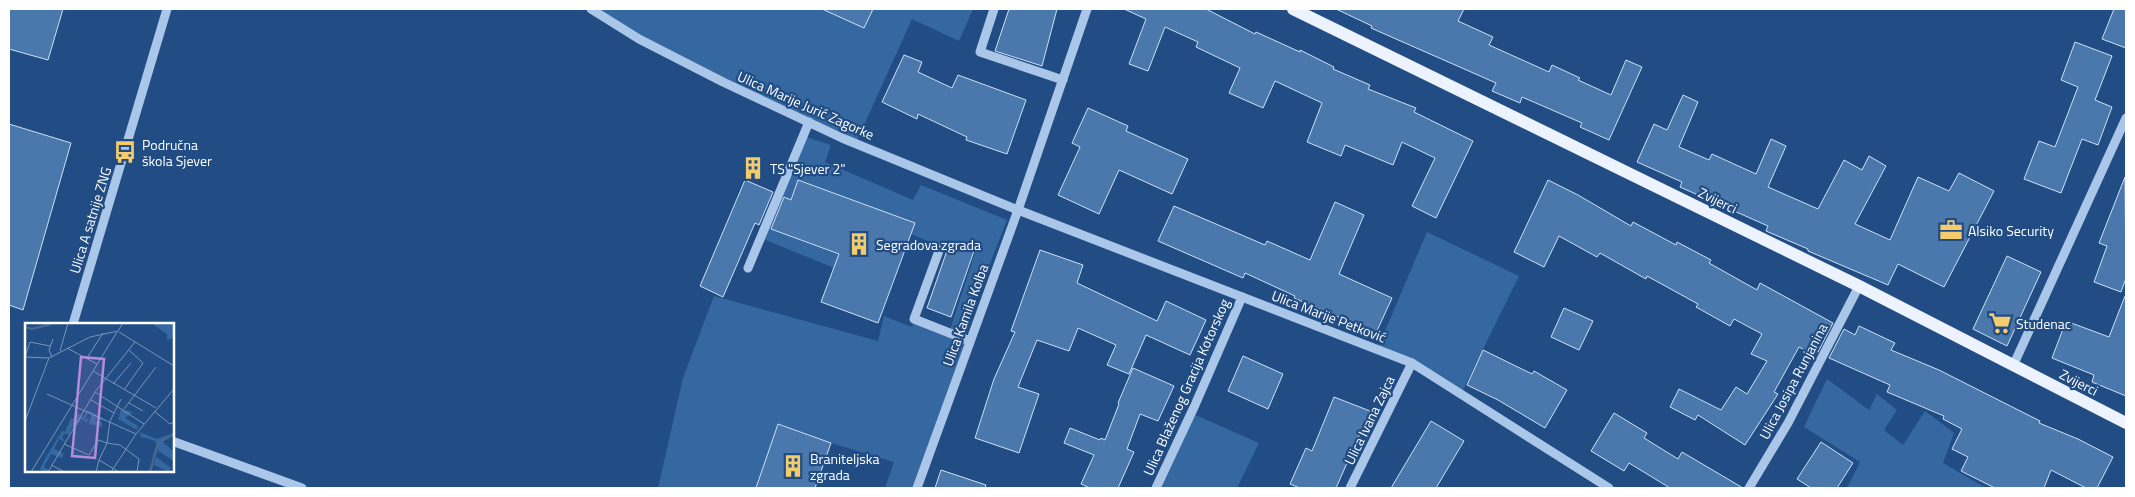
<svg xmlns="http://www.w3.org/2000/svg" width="2135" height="497" font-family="'Titillium Web',sans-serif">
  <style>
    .green { fill: #3567a1 }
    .building { fill: #4a77ac; stroke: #cee1f7 }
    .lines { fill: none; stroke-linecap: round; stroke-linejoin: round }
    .minor { stroke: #aac7e9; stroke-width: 9 }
    .major { stroke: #edf3fe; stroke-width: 12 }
    .labels { text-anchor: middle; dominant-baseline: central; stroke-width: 4.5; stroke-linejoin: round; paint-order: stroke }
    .street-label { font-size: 14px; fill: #fff; stroke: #214d84 }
    .poi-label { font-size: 14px; fill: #fff; stroke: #214d84; text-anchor: start }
    .inset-river { fill: none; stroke: #486890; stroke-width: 2.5 }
    .inset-road { fill: none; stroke: #7a94b5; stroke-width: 1 }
    .view { fill: #b68bdc; fill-opacity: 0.15; stroke: #b68bdc; stroke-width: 2.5 }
    .inset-edge { fill: none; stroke: #fff; stroke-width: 2.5 }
  </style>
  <rect width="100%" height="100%" fill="#214d84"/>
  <!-- green -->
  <g class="green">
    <polygon points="597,9 973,9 959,41 912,19 856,143 639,39"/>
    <polygon points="803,136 831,145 825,162 913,200 921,185 1007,220 961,338 970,341 917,488 885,488 894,462 831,443 779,424 756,488 658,488 683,378 714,296 878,341 884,316 912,327 914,319 949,333 976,250 948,240 944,248 911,234 915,223 799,180 779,232 839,255 834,268 761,238"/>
    <polygon points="1427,232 1519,276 1461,394 1377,350"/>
    <polygon points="1827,379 1869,410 1877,394 1897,410 1884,430 1903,445 1925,411 1954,433 1943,463 1986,488 1847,488 1860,462 1804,427"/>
    <polygon points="1191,413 1259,443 1237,488 1156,488"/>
  </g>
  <!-- building -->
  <g class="building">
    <polygon points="9,9 63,9 48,60 9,49"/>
    <polygon points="822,9 873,9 864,28"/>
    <polygon points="1009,9 1057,9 1042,66 995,51"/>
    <polygon points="1124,9 1206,9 1255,34 1256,32 1300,52 1300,50 1334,67 1333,69 1370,85 1368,89 1416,108 1414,112 1473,141 1436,218 1412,206 1435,158 1402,142 1393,165 1345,145 1341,156 1307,142 1322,103 1275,81 1263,108 1229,93 1240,68 1196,47 1198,42 1165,27 1148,71 1129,64 1146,19"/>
    <polygon points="1336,9 1464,9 1458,21 1493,37 1489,45 1549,72 1552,65 1580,78 1578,80 1611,95 1626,60 1642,67 1609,140 1580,127 1582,123 1522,97 1520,103 1492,91 1496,83 1371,28 1372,26"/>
    <polygon points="2114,9 2126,9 2126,48 2102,39"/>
    <polygon points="2075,42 2112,56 2095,100 2112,107 2098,145 2082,139 2061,193 2024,179 2039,141 2055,147 2078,87 2061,80"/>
    <polygon points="904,55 922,62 918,72 952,88 958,75 1026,100 1007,154 966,140 967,137 918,114 917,119 882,102"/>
    <polygon points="1683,95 1698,102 1679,147 1709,160 1712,154 1756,174 1771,139 1786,146 1768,187 1818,209 1844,160 1862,170 1869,156 1886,166 1855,224 1890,240 1918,177 1949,191 1959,173 1994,191 1944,287 1898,264 1888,285 1808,251 1808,249 1766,231 1768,226 1680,187 1682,182 1637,162 1654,124 1667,130"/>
    <polygon points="1088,108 1128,126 1126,131 1188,159 1172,194 1119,170 1099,214 1058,195 1080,147 1072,143"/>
    <polygon points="9,124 71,143 23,310 9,305"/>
    <polygon points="2125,177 2126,278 2121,292 2094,282 2107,246 2099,243"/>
    <polygon points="745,180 773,192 759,225 755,223 723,297 700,286"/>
    <polygon points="798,180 915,223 878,323 821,302 839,254 771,229 784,197 791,200"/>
    <polygon points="1548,180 1578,195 1631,226 1633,222 1676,245 1677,242 1711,260 1709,263 1757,290 1760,283 1833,323 1818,352 1815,351 1813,355 1799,347 1774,392 1778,394 1745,445 1698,415 1695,420 1670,407 1679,389 1721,410 1736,387 1747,394 1767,361 1751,354 1762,334 1734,319 1730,326 1696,307 1698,304 1647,276 1646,279 1600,253 1597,257 1559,236 1544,267 1514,252"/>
    <polygon points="1335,202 1364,215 1339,274 1392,298 1376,333 1294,298 1295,296 1245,273 1243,278 1158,241 1174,206 1265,245 1267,241 1310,260"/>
    <polygon points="950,242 974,251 951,317 927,308"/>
    <polygon points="1040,250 1083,265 1077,283 1157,321 1166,301 1206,320 1190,355 1146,335 1129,374 1107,365 1116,345 1078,328 1069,351 1037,340 1018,387 1039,394 1019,453 975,438 994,379 1015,332 1011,331"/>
    <polygon points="2007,256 2041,272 2007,346 1973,329"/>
    <polygon points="2125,296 2126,296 2126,396 2092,382 2094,375 2052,358 2066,321 2109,337"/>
    <polygon points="1564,308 1593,321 1579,350 1551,337"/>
    <polygon points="1859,326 1895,343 1891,350 1939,370 2040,421 2039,423 2078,439 2113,457 2097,488 2086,488 2051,470 2044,488 1995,488 1961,471 1968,457 1952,449 1962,429 1943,419 1944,416 1887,392 1890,385 1829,358 1844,329 1855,335"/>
    <polygon points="1483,350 1532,374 1534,371 1567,390 1545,428 1498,400 1467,385"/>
    <polygon points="1243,356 1283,374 1268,409 1228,391"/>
    <polygon points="1133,368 1174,386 1158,421 1140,414 1127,449 1134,452 1118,488 1090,488 1081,484 1094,455 1064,443 1070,428 1100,440 1101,438 1105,440 1119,404 1118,403"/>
    <polygon points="1334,397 1370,411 1336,488 1300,488 1290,484 1306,448 1312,451"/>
    <polygon points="1614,413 1647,433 1644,438 1678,459 1682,452 1743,488 1670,488 1629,463 1624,471 1591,451"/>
    <polygon points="1431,421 1464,441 1436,488 1391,488"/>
    <polygon points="778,424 831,443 815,488 756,488"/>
    <polygon points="1821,442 1853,463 1837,488 1811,488 1797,479"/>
    <polygon points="941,470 986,485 985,488 935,488"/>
  </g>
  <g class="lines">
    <!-- minor -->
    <g class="minor">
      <polyline points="591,9 639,39 723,82 842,138 1018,210 1412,363 1609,488"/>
      <polyline points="994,9 980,52 1063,80"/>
      <polyline points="940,248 914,319 970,341"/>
      <polyline points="748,268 809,122"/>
      <polyline points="73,324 167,9"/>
      <polyline points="2013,366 2126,118"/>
      <polyline points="172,441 302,488"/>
      <polyline points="917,488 1018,210 1087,9"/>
      <polyline points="1156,488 1195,405 1242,297"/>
      <polyline points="1350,488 1412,363"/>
      <polyline points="1749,488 1788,423 1859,286"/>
    </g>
    <!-- major -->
    <polyline class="major" points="1293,9 1859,286 2126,423"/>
  </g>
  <!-- icons -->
  <defs>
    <symbol id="bus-bare" viewBox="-9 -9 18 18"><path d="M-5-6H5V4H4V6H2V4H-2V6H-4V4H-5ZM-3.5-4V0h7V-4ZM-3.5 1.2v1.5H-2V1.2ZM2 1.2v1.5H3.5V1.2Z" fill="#f5cc6b" stroke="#214d84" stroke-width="2.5" paint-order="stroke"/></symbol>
    <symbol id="building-bare" viewBox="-9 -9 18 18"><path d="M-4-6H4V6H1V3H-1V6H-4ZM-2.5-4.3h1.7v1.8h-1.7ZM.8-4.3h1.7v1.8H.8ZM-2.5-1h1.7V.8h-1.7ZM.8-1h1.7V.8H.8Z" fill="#f5cc6b" stroke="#214d84" stroke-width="2.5" paint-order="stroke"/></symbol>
    <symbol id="office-bare" viewBox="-9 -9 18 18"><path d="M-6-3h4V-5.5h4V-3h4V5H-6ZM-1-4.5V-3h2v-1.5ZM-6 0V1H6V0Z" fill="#f5cc6b" stroke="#214d84" stroke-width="2.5" paint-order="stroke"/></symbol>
    <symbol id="supermarket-bare" viewBox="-9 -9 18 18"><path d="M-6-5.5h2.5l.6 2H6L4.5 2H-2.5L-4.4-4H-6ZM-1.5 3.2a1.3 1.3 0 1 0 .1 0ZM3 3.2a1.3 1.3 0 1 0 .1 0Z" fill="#f5cc6b" stroke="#214d84" stroke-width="2.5" paint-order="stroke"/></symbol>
  </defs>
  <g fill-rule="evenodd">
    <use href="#bus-bare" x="109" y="136" width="32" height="32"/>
    <use href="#building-bare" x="737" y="152" width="32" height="32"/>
    <use href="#office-bare" x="1935" y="214" width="32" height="32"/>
    <use href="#building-bare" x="843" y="228" width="32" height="32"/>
    <use href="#supermarket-bare" x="1984" y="307" width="32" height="32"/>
    <use href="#building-bare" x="777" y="450" width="32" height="32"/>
  </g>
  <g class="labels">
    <!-- street labels -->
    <g class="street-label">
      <text transform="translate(806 105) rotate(24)">Ulica Marije Jurić Zagorke</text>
      <text transform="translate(1718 200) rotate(26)">Zvijerci</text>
      <text transform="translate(90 220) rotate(-73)">Ulica A satnije ZNG</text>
      <text transform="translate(965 315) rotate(-70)">Ulica Kamila Kolba</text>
      <text transform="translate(1329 316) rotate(21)">Ulica Marije Petković</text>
      <text transform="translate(1793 381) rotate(-62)">Ulica Josipa Runjanina</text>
      <text transform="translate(2079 382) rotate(27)">Zvijerci</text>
      <text transform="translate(1186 387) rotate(-66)">Ulica Blaženog Gracija Kotorskog</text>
      <text transform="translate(1369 420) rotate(-64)">Ulica Ivana Zajca</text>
    </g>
    <!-- poi labels -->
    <g class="poi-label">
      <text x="142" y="144">Područna<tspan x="142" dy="16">škola Sjever</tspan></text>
      <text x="770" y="168">TS "Sjever 2"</text>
      <text x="1968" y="230">Alsiko Security</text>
      <text x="876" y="244">Segradova zgrada</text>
      <text x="2016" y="323">Studenac</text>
      <text x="810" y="458">Braniteljska<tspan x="810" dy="16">zgrada</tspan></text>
    </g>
  </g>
  <!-- overview -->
  <g transform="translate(25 323)">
    <rect width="149" height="149" fill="#214d84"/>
    <path d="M126 0H149V15L142 17V11ZM96 86 108 89 100 95 113 103 112 107 93 96 95 92 89 90 95 91ZM50 87 58 95 62 87 78 95 77 98 73 94 70 98 77 99V104L64 101 67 91 63 90 59 97 63 96 62 99 56 96 50 106 47 104 44 112 40 110 37 114 41 119 34 116 29 126 39 130 37 135 26 131 19 144 27 149H17L15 146 21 134 37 108 40 109 46 95H49ZM114 109 132 116 145 111 137 118 149 129V138L133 128V121L128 117 116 114ZM131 134 146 145 144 149 129 142Z" fill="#3567a1"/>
    <path class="inset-river" d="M0 4 7 6 26 1M125 149 133 120 149 111"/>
    <path class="inset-road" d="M94 9 149 43M42 25 72 41M35 28 43 0M0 34 24 35 65 14 93 8 98 0M0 34 5 19 25 23M27 34 24 27 28 16M62 35 78 10M68 48 131 85M88 61 106 40M99 67 118 40 104 27M70 69 119 101M22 71 111 111M66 77 89 90M104 80 118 88M99 86 131 44M129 88 145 101 149 99M0 98 24 35M39 121 64 132 73 117 82 120 85 98 96 76M74 137 82 120 95 122 114 136 112 149M26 142 40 149M6 149 92 9M23 149 70 69 110 19M71 149 74 137 94 149M86 149 111 111 149 66"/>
    <path class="view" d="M56 34 79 36 70 135 47 133Z"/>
    <rect width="149" height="149" class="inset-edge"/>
  </g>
  <!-- border -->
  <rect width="2135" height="497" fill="none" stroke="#ffffff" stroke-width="20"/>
</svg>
